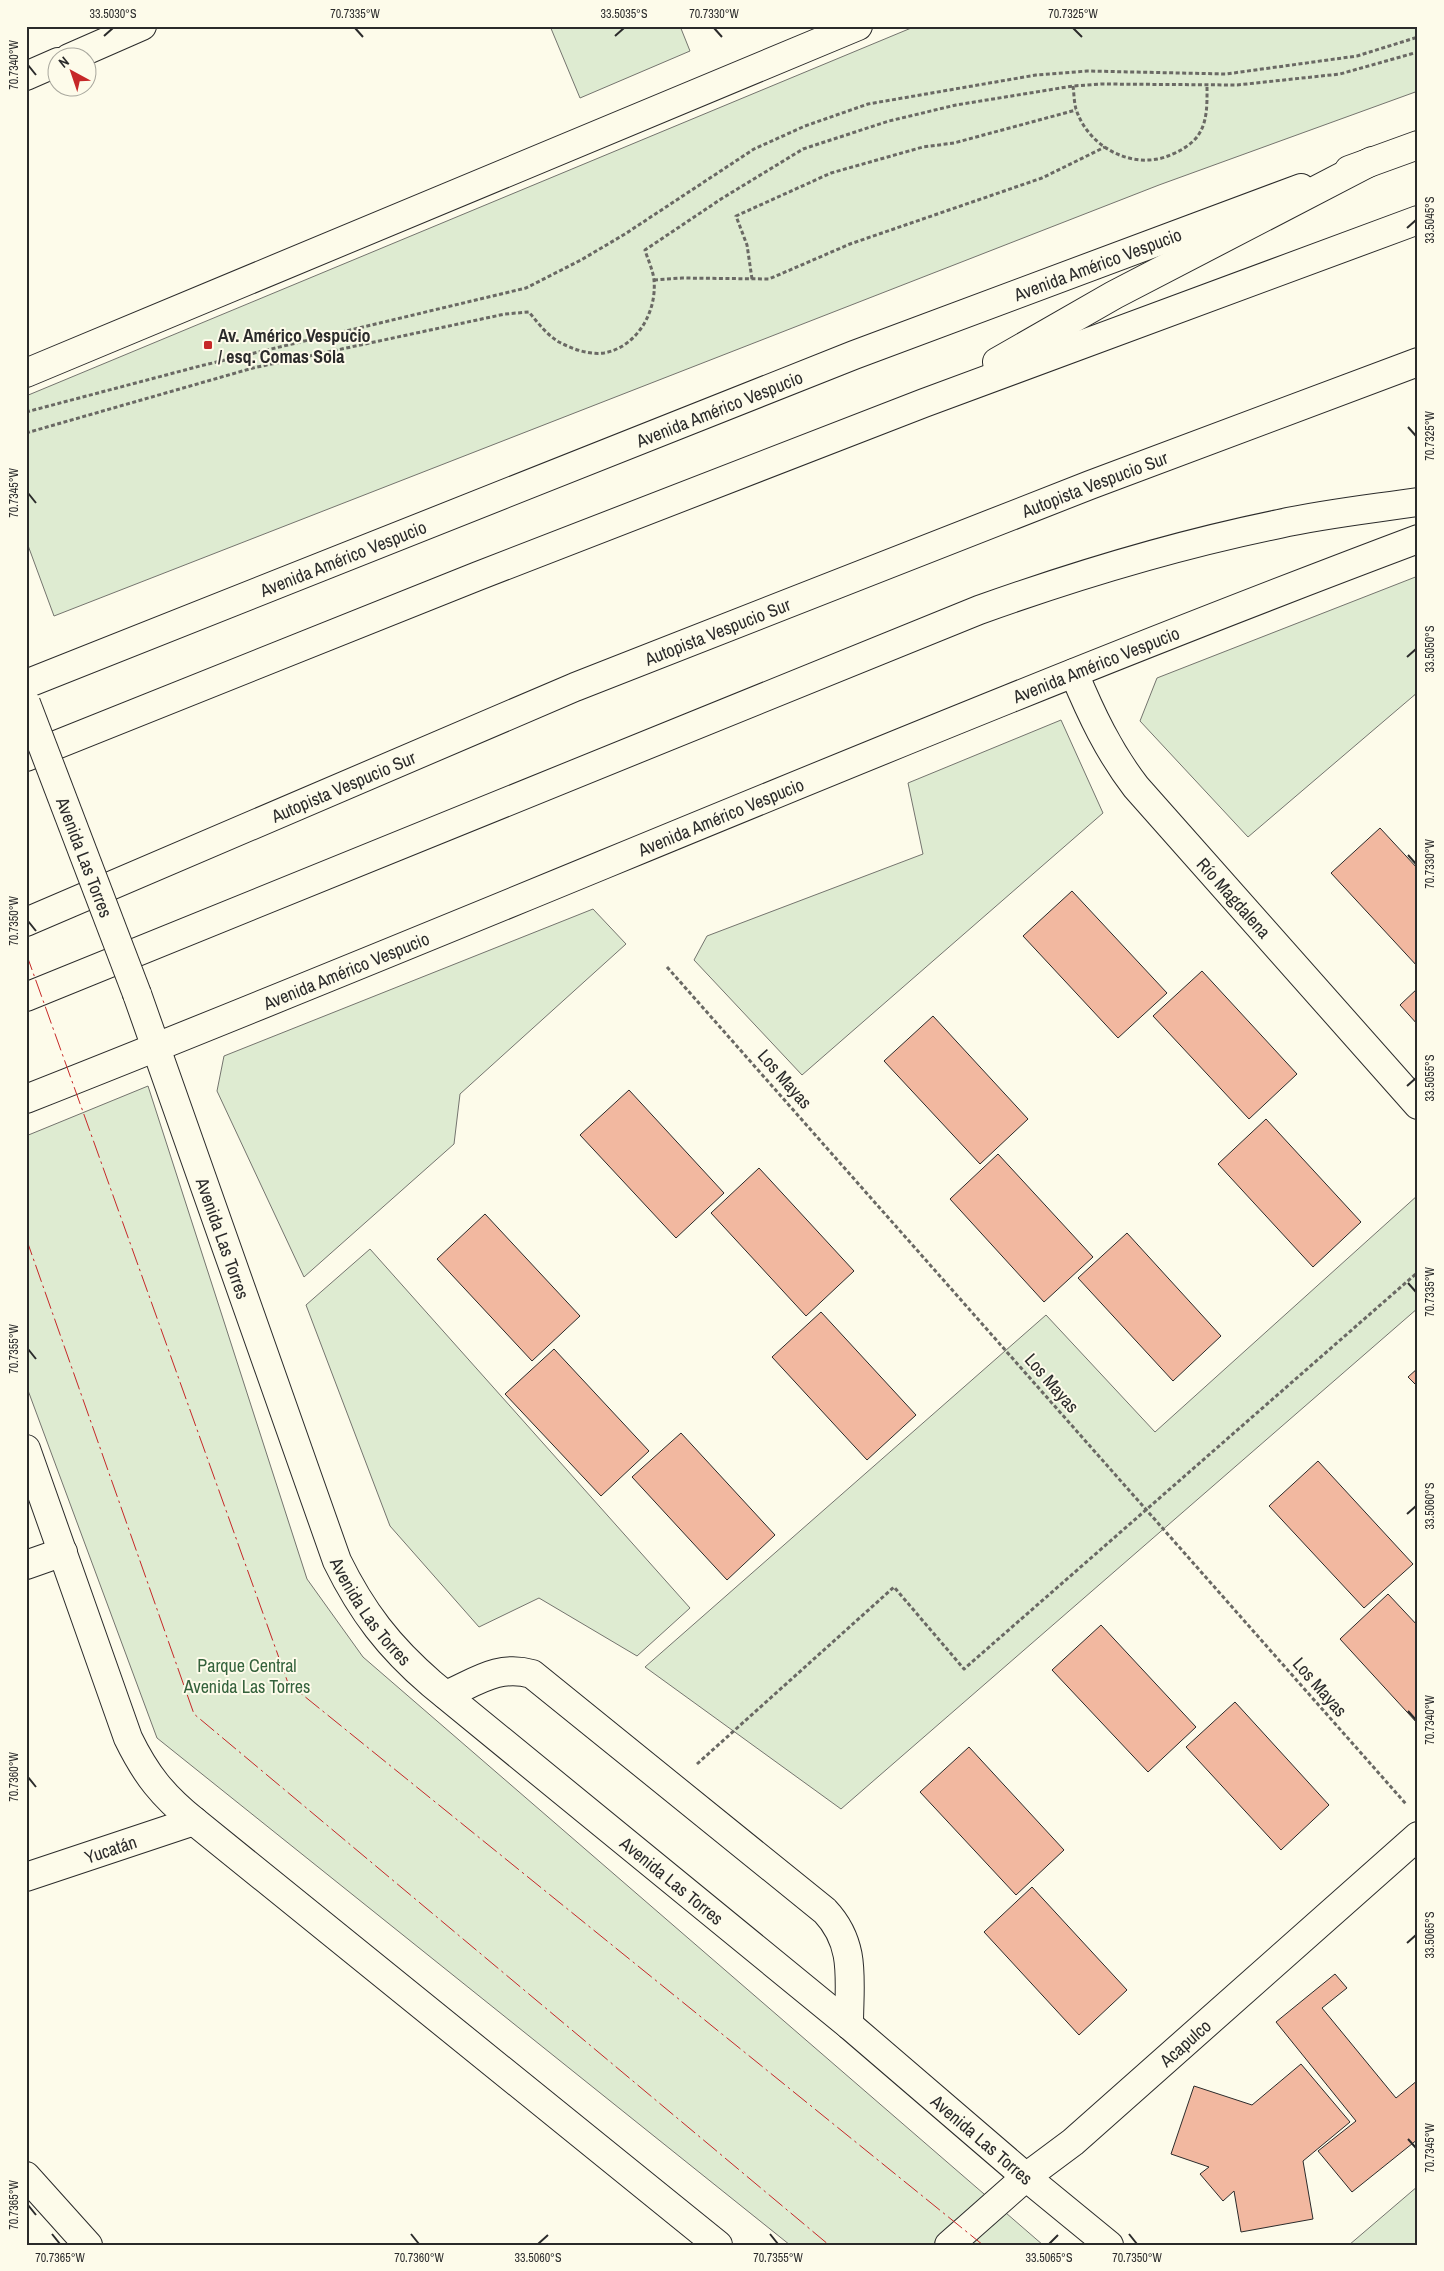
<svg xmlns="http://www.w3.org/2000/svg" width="1444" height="2271" font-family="'Archivo Narrow',sans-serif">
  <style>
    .green { fill: #deebd1; stroke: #74746e }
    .building { fill: #f2b8a0; stroke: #2b2b2b }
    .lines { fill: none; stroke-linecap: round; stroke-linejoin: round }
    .minor-casing { stroke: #2b2b2b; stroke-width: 30 }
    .major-casing { stroke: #2b2b2b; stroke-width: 30 }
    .highway-casing { stroke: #2b2b2b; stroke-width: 30 }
    .path { stroke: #6a6964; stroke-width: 3; stroke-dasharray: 4 2.5; stroke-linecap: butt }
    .minor { stroke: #fdfbea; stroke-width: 28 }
    .major { stroke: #fdfbea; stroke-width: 28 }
    .highway { stroke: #fdfbea; stroke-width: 28 }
    .minor-bridge-casing { stroke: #2b2b2b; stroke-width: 30; stroke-linecap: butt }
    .minor-bridge { stroke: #fdfbea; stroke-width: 28 }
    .power { stroke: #c62828; stroke-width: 1; stroke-dasharray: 18 4 2.5 4; stroke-linecap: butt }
    .ticks { fill: none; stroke: #2b2b2b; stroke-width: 2 }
    .poi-dot { fill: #c62828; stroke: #fdfbea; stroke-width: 2 }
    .labels { text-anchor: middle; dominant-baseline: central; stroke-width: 4; stroke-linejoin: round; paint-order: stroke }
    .street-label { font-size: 18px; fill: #2b2b2b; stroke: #fdfbea }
    .poi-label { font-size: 18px; font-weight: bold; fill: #2b2b2b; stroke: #fdfbea; text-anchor: start }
    .park-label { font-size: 18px; fill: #34623c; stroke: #fdfbea }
    .neatline { fill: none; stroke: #2b2b2b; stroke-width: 2 }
    .ticks-label { font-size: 12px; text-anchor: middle; fill: #2b2b2b }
  </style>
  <rect width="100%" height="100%" fill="#fdfbea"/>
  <!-- green -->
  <g class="green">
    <polygon points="550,26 680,26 690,51 580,98"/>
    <polygon points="916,26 1418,26 1418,91 1159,185 54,616 26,540 26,396"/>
    <polygon points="1418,576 1418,692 1248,837 1140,721 1157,678"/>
    <polygon points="1061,720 1103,813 802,1075 694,960 707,936 923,854 908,783"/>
    <polygon points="593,909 626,944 460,1094 454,1144 304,1277 217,1091 224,1056"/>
    <polygon points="148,1086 307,1579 363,1657 1043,2245 790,2245 157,1738 26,1385 26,1136"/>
    <polygon points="1418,1195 1418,1308 841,1809 645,1667 1046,1315 1155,1432"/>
    <polygon points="370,1249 690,1608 637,1656 539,1598 479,1627 390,1526 306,1305"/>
    <polygon points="1418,2186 1418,2245 1349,2245"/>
  </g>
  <!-- building -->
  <g class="building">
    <polygon points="1380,828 1418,869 1418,967 1331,873"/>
    <polygon points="1072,891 1167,993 1118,1038 1023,936"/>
    <polygon points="1202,971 1297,1074 1249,1119 1153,1016"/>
    <polygon points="1418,988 1418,1025 1400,1005"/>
    <polygon points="933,1016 1028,1119 980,1164 884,1061"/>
    <polygon points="629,1090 724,1193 676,1238 580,1135"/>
    <polygon points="1266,1119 1361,1222 1313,1267 1218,1164"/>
    <polygon points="998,1154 1093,1257 1044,1302 950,1199"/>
    <polygon points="759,1168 854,1271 806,1316 711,1213"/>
    <polygon points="485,1214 580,1316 532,1361 437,1259"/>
    <polygon points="1127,1233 1221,1336 1173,1381 1078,1278"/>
    <polygon points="821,1312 916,1415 867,1460 772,1357"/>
    <polygon points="554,1349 649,1451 601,1496 505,1394"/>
    <polygon points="1418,1368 1418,1387 1408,1377"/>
    <polygon points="681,1433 775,1535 727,1580 632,1477"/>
    <polygon points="1318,1461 1413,1564 1364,1608 1269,1506"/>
    <polygon points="1388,1594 1418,1626 1418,1724 1340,1639"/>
    <polygon points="1101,1625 1196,1727 1148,1772 1052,1670"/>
    <polygon points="1235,1702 1329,1805 1281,1850 1186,1747"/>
    <polygon points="969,1747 1064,1850 1016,1895 920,1792"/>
    <polygon points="1032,1887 1127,1990 1079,2035 984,1932"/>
    <polygon points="1335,1974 1347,1988 1322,2008 1396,2098 1418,2080 1418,2139 1352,2192 1318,2151 1356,2121 1276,2022"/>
    <polygon points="1301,2064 1350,2122 1303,2161 1313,2219 1241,2232 1234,2191 1223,2201 1200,2174 1209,2167 1171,2154 1194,2086 1252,2105"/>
  </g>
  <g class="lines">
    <defs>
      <g id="minor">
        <polyline points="69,58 142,26"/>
        <polyline points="26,76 58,62"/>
        <polyline points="26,373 858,26"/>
        <path id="s1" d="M1074 673C1091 714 1109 752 1136 787L1418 1105"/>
        <path id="s2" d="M137 994 337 1561C362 1612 389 1647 432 1684L849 2025 1026 2177 1109 2245"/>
        <path id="s3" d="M26 1099C491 916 950 715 1418 539"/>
        <path d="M26 1449 128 1738C146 1775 163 1796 194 1821L718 2245"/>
        <polyline points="26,1565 63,1552"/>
        <path d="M446 1695C476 1682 499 1664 532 1674L825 1911C857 1945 849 1981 849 2025"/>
        <path id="s4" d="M26 1877 194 1821"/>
        <polyline points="26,2176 88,2245"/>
        <path id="s5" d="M949 2245 1026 2177 1073 2142 1418 1836"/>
      </g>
      <g id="major">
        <polyline points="1349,170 1418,145"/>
        <path id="s6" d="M26 684 854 355 1301 188"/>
        <path d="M26 997 979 610C1077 575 1176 545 1279 524 1324 514 1371 509 1418 502"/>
      </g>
      <g id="highway">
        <polyline points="997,362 1114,295 1372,161"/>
        <polyline points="26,757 478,576 924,403 1418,220"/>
        <path id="s7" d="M26 922 575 687 1090 485 1418 362"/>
      </g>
    </defs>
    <!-- minor casing -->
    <use href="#minor" class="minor-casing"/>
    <!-- major casing -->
    <use href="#major" class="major-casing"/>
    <!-- highway casing -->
    <use href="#highway" class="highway-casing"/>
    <!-- path -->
    <g class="path">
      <path d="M1073 86C1074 93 1074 102 1076 109 1088 147 1132 170 1168 156 1179 152 1193 144 1199 134 1208 120 1207 101 1207 85"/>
      <polyline points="752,279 747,245 736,216 831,173 923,147 954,143 1076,110"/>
      <polyline points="654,280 682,278 769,279 850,244 1042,178 1105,147"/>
      <polyline points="26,412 200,366 526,288 581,260 625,234 754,149 805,126 868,104 1036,75 1087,71 1226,74 1357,56 1418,37"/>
      <path d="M26 433 253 368 505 314 529 312C538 323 547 335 559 342 572 349 589 355 604 353 637 347 657 312 654 280 653 270 648 260 645 250L721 199 803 149 889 121 956 105 1073 86 1101 84 1237 85 1340 74 1418 52"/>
      <polyline points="667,967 1406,1804"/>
      <polyline points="697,1764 894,1587 964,1669 1418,1272"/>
    </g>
    <!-- minor -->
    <use href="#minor" class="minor"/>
    <!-- major -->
    <use href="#major" class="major"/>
    <!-- highway -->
    <use href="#highway" class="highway"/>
    <defs>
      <g id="minor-bridge">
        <path id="s8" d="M26 703 137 994"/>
      </g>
    </defs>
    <!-- minor-bridge casing -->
    <use href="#minor-bridge" class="minor-bridge-casing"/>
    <!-- minor-bridge -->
    <use href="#minor-bridge" class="minor-bridge"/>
    <!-- power -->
    <g class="power">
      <polyline points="26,953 288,1683 983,2245"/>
      <polyline points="26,1238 194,1714 829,2245"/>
    </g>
  </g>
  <!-- ticks -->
  <path class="ticks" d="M355 28 363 37M714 28 722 37M1073 28 1082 37M104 36 113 28M615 36 624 28M28 65 36 75M1407 228 1416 220M1408 427 1416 436M28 493 36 503M1407 657 1416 649M1408 855 1416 864M28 921 36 931M1407 1086 1416 1078M1408 1283 1416 1292M28 1349 36 1359M1407 1514 1416 1506M1408 1711 1416 1720M28 1777 36 1787M1407 1943 1416 1935M1408 2139 1416 2148M28 2205 36 2215M52 2234 60 2244M411 2234 419 2244M770 2234 778 2244M1129 2234 1137 2244M538 2244 548 2235M1049 2244 1058 2235"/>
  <!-- markers -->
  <rect class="poi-dot" x="203" y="340" width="10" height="10" rx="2.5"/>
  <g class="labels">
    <!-- street labels -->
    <g class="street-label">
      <text stroke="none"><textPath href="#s6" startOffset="1151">Avenida Américo Vespucio</textPath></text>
      <text stroke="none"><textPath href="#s6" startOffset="746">Avenida Américo Vespucio</textPath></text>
      <text stroke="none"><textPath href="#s7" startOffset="1155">Autopista Vespucio Sur</textPath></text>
      <text stroke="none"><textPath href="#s6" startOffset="341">Avenida Américo Vespucio</textPath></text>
      <text stroke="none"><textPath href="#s7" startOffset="750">Autopista Vespucio Sur</textPath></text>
      <text stroke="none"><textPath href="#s3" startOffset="1155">Avenida Américo Vespucio</textPath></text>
      <text stroke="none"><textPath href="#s7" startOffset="345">Autopista Vespucio Sur</textPath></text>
      <text stroke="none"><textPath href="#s3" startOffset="750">Avenida Américo Vespucio</textPath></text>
      <text stroke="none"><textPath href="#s8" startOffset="165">Avenida Las Torres</textPath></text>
      <text stroke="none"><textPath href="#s1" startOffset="278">Río Magdalena</textPath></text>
      <text stroke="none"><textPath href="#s3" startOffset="345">Avenida Américo Vespucio</textPath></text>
      <text transform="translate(785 1079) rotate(49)">Los Mayas</text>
      <text stroke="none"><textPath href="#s2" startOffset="259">Avenida Las Torres</textPath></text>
      <text transform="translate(1052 1383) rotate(49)">Los Mayas</text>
      <text stroke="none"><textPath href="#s2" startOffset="662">Avenida Las Torres</textPath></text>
      <text transform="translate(1320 1687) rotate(49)">Los Mayas</text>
      <text stroke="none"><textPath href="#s4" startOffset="89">Yucatán</textPath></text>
      <text stroke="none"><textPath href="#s2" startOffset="1068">Avenida Las Torres</textPath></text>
      <text stroke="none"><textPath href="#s5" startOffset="311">Acapulco</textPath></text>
      <text stroke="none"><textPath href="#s2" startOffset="1472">Avenida Las Torres</textPath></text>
    </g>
    <!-- poi labels -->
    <g class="poi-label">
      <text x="218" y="335">Av. Américo Vespucio<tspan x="218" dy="21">/ esq. Comas Sola</tspan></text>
    </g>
    <!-- park labels -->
    <g class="park-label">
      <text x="247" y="1665">Parque Central<tspan x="247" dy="21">Avenida Las Torres</tspan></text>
    </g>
  </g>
  <!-- border -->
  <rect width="1444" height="2271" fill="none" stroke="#fdfbea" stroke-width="55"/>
  <!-- north arrow -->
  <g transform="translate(72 72) rotate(320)"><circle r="24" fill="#fdfbea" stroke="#a9a89e"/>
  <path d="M0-4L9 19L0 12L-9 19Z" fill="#c62828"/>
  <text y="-8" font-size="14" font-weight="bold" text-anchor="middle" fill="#2b2b2b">N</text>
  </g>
  <rect x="28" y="28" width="1388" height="2216" class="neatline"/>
  <g class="ticks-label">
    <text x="113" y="18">33.5030°S</text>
    <text x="355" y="18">70.7335°W</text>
    <text x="624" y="18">33.5035°S</text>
    <text x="714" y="18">70.7330°W</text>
    <text x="1073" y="18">70.7325°W</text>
    <text transform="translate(14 65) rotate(-90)" y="4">70.7340°W</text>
    <text transform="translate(1430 220) rotate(-90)" y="4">33.5045°S</text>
    <text transform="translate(1430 436) rotate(-90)" y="4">70.7325°W</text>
    <text transform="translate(14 493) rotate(-90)" y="4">70.7345°W</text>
    <text transform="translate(1430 649) rotate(-90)" y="4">33.5050°S</text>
    <text transform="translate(1430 864) rotate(-90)" y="4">70.7330°W</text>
    <text transform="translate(14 921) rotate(-90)" y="4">70.7350°W</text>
    <text transform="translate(1430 1078) rotate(-90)" y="4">33.5055°S</text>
    <text transform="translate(1430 1292) rotate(-90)" y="4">70.7335°W</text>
    <text transform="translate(14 1349) rotate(-90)" y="4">70.7355°W</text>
    <text transform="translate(1430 1506) rotate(-90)" y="4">33.5060°S</text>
    <text transform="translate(1430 1720) rotate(-90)" y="4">70.7340°W</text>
    <text transform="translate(14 1777) rotate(-90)" y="4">70.7360°W</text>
    <text transform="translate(1430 1935) rotate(-90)" y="4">33.5065°S</text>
    <text transform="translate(1430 2148) rotate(-90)" y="4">70.7345°W</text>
    <text transform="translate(14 2205) rotate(-90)" y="4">70.7365°W</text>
    <text x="60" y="2262">70.7365°W</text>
    <text x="419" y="2262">70.7360°W</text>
    <text x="538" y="2262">33.5060°S</text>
    <text x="778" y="2262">70.7355°W</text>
    <text x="1049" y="2262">33.5065°S</text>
    <text x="1137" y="2262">70.7350°W</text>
  </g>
</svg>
